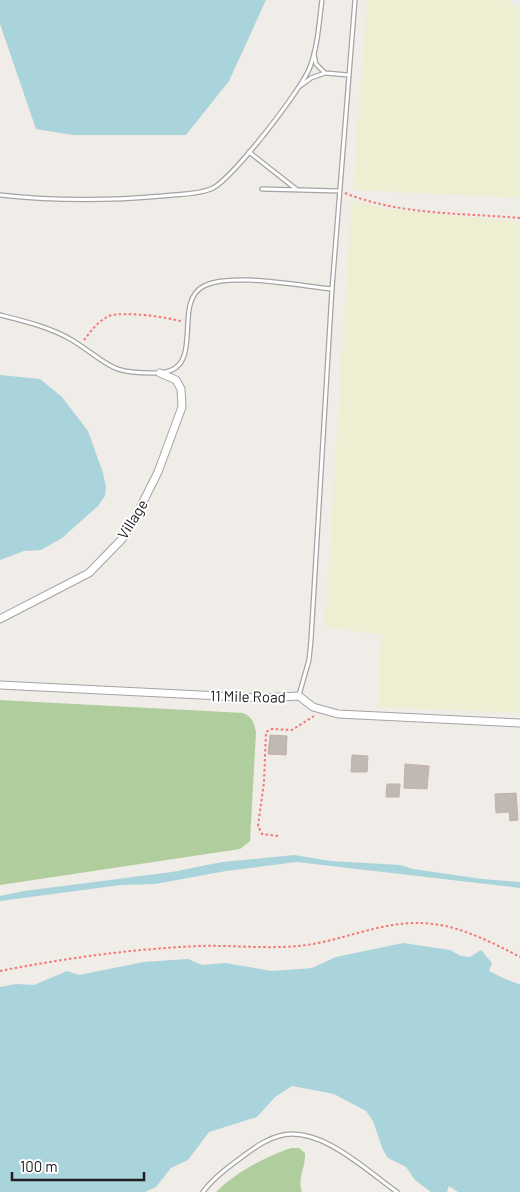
<svg xmlns="http://www.w3.org/2000/svg" width="520" height="1192" font-family="Barlow,sans-serif">
  <style>
    .farmland { fill: #eeeed3 }
    .forest { fill: #afcd9d }
    .water { fill: #a9d4db }
    .building { fill: #c0b8b3; stroke: #c1b2a9 }
    .lines { fill: none; stroke-linecap: round; stroke-linejoin: round }
    .lane-casing { stroke: #a4a4a4; stroke-width: 5.5 }
    .street-casing { stroke: #a4a4a4; stroke-width: 9 }
    .path { stroke: #f47773; stroke-width: 2; stroke-dasharray: 2.5 2.5; stroke-linecap: butt }
    .lane { stroke: #fff; stroke-width: 3 }
    .street { stroke: #fff; stroke-width: 7 }
    .labels { text-anchor: middle; dominant-baseline: central; stroke-width: 4; stroke-linejoin: round; paint-order: stroke }
    .street-label { font-size: 15px; fill: #202020; stroke: #fff }
  </style>
  <rect width="100%" height="100%" fill="#f0ece7"/>
  <!-- farmland -->
  <g class="farmland">
    <polygon points="367,0 509,0 520,10 520,198 353,190"/>
    <polygon points="355,201 386,209 520,222 520,713 378,707 381,635 325,626 351,208 352,202"/>
  </g>
  <!-- forest -->
  <g class="forest">
    <path d="M0 700 243 713C252 717 254 722 256 732L250 841 240 849 0 885Z"/>
    <path d="M291 1148H299L305 1153C306 1167 297 1178 302 1192H216C238 1171 263 1158 291 1148Z"/>
  </g>
  <!-- water -->
  <g class="water">
    <polygon points="0,0 266,0 229,81 186,135 73,135 36,129 0,24"/>
    <polygon points="0,375 40,379 62,397 88,431 103,473 106,487 105,496 98,506 62,538 41,550 24,551 0,560"/>
    <polygon points="294,855 331,861 400,865 413,869 482,879 520,882 520,888 297,862 226,871 155,884 121,885 0,901 0,896 24,891 172,872 222,862"/>
    <path d="M403 943 450 950 461 956 470 957 481 950 492 963 489 971C492 973 516 984 520 984V1192H458L449 1186 447 1192H431L415 1180 406 1167 388 1158 383 1150 373 1121 366 1111 334 1094 292 1086 275 1097 257 1117 209 1132 188 1160 171 1168 156 1187 145 1192H0V987L16 984 34 985 67 971 79 975 144 962 188 959 202 965 225 963 272 971 301 969 312 968 336 957Z"/>
  </g>
  <!-- building -->
  <g class="building">
    <polygon points="270,735 287,736 286,755 268,754"/>
    <polygon points="352,755 368,756 367,772 351,772"/>
    <polygon points="405,764 429,766 427,789 404,788"/>
    <polygon points="387,784 400,784 399,797 386,797"/>
    <polygon points="516,793 518,820 510,821 509,812 496,813 495,794"/>
  </g>
  <g class="lines">
    <defs>
      <g id="lane">
        <polyline points="314,54 316,64 325,73 349,75"/>
        <polyline points="300,86 311,78 325,73"/>
        <polyline points="249,152 296,189"/>
        <polyline points="262,189 339,191"/>
        <path d="M0 195C55 201 107 201 162 196 178 194 196 195 211 189 231 181 302 89 310 67 318 46 319 22 322 0"/>
        <path d="M0 315C24 321 50 327 72 340 110 364 108 374 157 373 209 372 170 303 204 286 230 272 300 286 332 289"/>
        <polyline points="299,695 309,660 311,640 332,289 355,0"/>
        <path d="M203 1192C214 1177 231 1165 246 1154 257 1146 267 1139 279 1136 319 1124 367 1171 397 1192"/>
      </g>
      <g id="street">
        <polyline points="0,619 89,573 122,539 132,524 158,472 182,407 181,389 176,380 160,373"/>
        <polyline points="0,685 262,698 299,696 313,707 338,714 520,723"/>
      </g>
    </defs>
    <!-- lane casing -->
    <use href="#lane" class="lane-casing"/>
    <!-- street casing -->
    <use href="#street" class="street-casing"/>
    <!-- path -->
    <g class="path">
      <path d="M345 193C399 215 462 213 520 218"/>
      <path d="M84 340C91 331 98 321 109 316 122 311 170 317 183 322"/>
      <polyline points="278,836 262,834 258,826 264,782 266,732 272,729 292,730 314,716"/>
      <path d="M0 971C66 958 132 949 199 946 232 945 265 949 298 946 343 942 385 918 432 924 459 926 496 944 520 957"/>
    </g>
    <!-- lane -->
    <use href="#lane" class="lane"/>
    <!-- street -->
    <use href="#street" class="street"/>
  </g>
  <g class="labels">
    <!-- street labels -->
    <g class="street-label">
      <text transform="translate(132 519) rotate(-58)">Village</text>
      <text transform="translate(248 696) rotate(1)">11 Mile Road</text>
    </g>
  </g>
  <!-- scale -->
  <path d="M12 1172v8h132v-8" fill="none" stroke="#202020" stroke-width="2.5"/>
  <text x="20" y="1172" font-size="15" fill="#202020" stroke="#ffffff" stroke-width="4" paint-order="stroke">100 m</text>
</svg>
